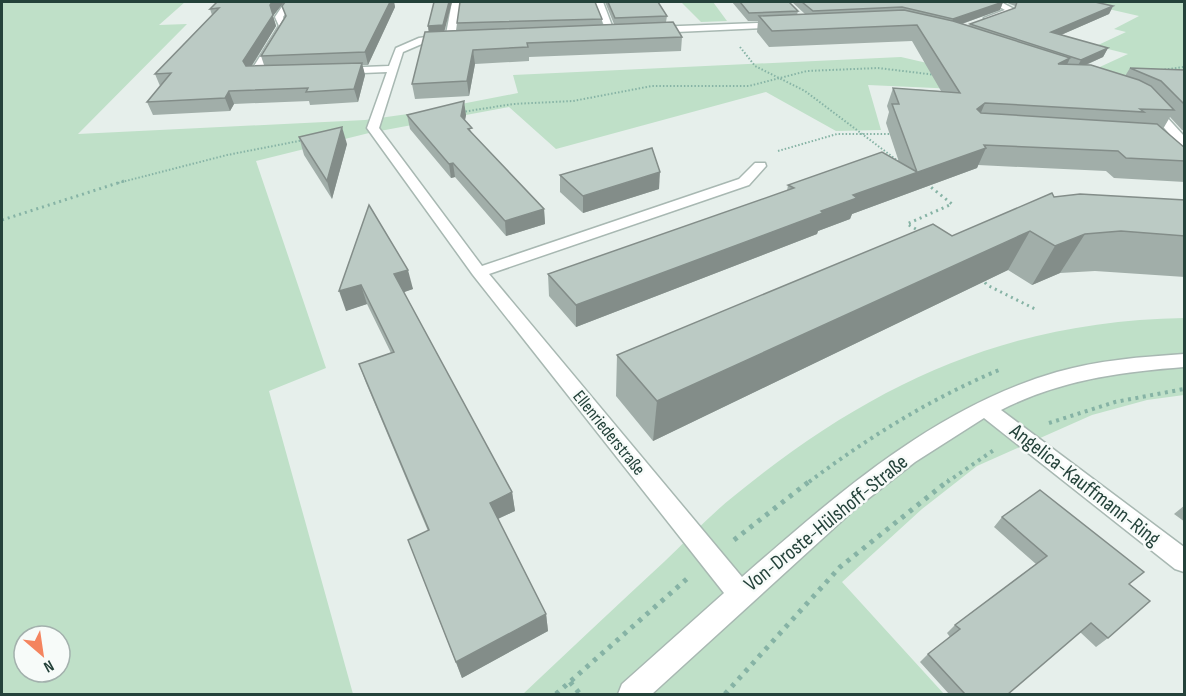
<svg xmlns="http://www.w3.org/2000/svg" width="1186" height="696" font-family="'Sofia Sans Condensed',sans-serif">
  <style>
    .green { fill: #bfe0c8; fill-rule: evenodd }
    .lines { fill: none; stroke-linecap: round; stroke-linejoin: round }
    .street-casing { stroke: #a8b8b2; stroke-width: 3 }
    .path-far3 { stroke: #86b3a5; stroke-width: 2; stroke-dasharray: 1.5 2; stroke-linecap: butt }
    .path-far2 { stroke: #86b3a5; stroke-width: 3; stroke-dasharray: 2 4; stroke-linecap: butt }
    .path-far1 { stroke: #86b3a5; stroke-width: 4; stroke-dasharray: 3 4.5; stroke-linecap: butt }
    .path { stroke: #86b3a5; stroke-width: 5; stroke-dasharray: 4 6; stroke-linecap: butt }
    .street { fill: #fff; fill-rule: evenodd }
    .wall { fill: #a1aea9 }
    .shaded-wall { fill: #838d89 }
    .building { fill: #bbcac4; stroke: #838d89; stroke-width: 1.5 }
    .labels { text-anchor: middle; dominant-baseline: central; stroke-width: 5; stroke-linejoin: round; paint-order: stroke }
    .street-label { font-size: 18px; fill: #24423a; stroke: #f7fbf9 }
    .near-street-label { font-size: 21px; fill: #24423a; stroke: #f7fbf9 }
  </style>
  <rect width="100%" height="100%" fill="#e6efeb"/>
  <!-- green -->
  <g class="green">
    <path d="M2 2H185L159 25 187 24 78 134 365 120 415 113 518 93 513 75 901 57 1014 83 1091 71 1128 54 1096 46 1126 32 1114 29 1139 16 1078 2H1184V86L1157 98 868 85 881 130 836 131 766 92 556 149 509 107 369 133 256 161 326 368 269 391 353 694H2ZM24 636H60V672H24Z"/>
    <polygon points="681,2 713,2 727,21 701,22"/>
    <path d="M1184 318V395L1147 400 1092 415 977 466 922 509 842 582 944 694H523C570 650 617 605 665 561 688 539 710 515 734 496 871 384 1006 321 1184 318Z"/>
  </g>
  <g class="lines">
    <defs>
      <g id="street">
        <polygon points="285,2 293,2 283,17 287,26 261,71 271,74 266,77 250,76 249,74 279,26 275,17"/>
        <path d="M452 2H460L455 37 450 40 424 43 403 52 379 128 482 266 739 179 755 163H765L766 166 749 185 489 274 742 577C836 495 935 407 1057 372 1099 360 1141 357 1184 354V367C1120 372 1060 380 1001 410L1184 547V572L1175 569 984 418 915 462 855 509 652 694H618L622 684 724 593 473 275 367 128 387 72 339 74 334 71 339 68 389 66 396 48 419 38 446 34Z"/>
        <polygon points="595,2 603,2 614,31 613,33 606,31"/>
        <polygon points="991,2 1001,2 1014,9 1011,15 984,22 984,18 1005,10"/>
        <polygon points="783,22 786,23 786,27 654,33 650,30 654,27"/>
        <polygon points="1149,101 1153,102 1184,136 1184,147 1180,146 1145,106 1143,104"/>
      </g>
    </defs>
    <!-- street casing -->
    <use href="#street" class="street-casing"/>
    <!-- path-far3 -->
    <g class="path-far3">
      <polyline points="740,47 755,66 805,91 902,164"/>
      <polyline points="1161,70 1184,67"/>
      <polyline points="462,112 513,104 573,101 652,86 749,86 807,71 878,68 936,75"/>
      <polyline points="778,151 837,134 894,134"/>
      <polyline points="118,183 227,155 304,140"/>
    </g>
    <!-- path-far2 -->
    <g class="path-far2">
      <polyline points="2,220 124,181"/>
      <polyline points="921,232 907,224 952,204 927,184"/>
      <polyline points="981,278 987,285 1035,309"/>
    </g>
    <!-- path-far1 -->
    <g class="path-far1">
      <polyline points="1049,423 1115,402 1184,389"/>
      <path d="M809 482C869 437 930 399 999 370"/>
      <polyline points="947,482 994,450"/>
    </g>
    <!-- path -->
    <g class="path">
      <polyline points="734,540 811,480"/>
      <polyline points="570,682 580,694"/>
      <polyline points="556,694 689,577"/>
      <polyline points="725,694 840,567 949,480"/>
    </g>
    <!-- street -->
    <use href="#street" class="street"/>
  </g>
  <!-- wall -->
  <g class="wall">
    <polygon points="284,2 273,16 276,26 252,66 264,65 261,56 285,16 285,2 394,2 395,7 368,65 362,65 365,75 358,102 310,105 309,101 234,104 230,111 153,115 147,102 160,86 155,74 212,15 210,9"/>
    <polygon points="605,2 658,2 667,16 666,22 682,37 681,51 529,57 529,61 475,64 469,96 415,99 412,84 429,31 428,26 445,31 457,30 457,23 602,19 602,25 614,24"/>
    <polygon points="732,2 789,2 798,11 797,15 805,14 792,2 1003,2 1000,10 962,24 969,26 970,24 1014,9 1015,6 1005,2 1095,2 1113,6 1109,14 1061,35 1108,48 1103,57 1086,65 1125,76 1130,68 1185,70 1185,131 1182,130 1170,117 1163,129 1185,148 1185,182 1114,178 1106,171 978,165 977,168 852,214 850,219 818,231 817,234 576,327 549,296 548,274 787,191 788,185 899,162 886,123 889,112 887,106 893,88 941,91 912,41 769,47 757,32 758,21 748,21"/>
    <polygon points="407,115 466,115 465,120 473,135 544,209 545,224 506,236 455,177 451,178 410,129"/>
    <polygon points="299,137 347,144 332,199 304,155"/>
    <polygon points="560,175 659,189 583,213 560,192"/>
    <polygon points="1054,197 1185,200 1185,277 1095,271 1060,273 1032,285 1008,270 653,441 616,396 617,355 952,236"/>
    <polygon points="369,205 413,289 403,292 512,492 515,511 498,519 546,614 548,631 462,678 408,540 428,531 366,383 359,364 391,353 367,304 346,311"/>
    <polygon points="1185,505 1185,522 1174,514"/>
    <polygon points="1002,517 1129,584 1108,638 1096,647 1080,632 1008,694 949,694 920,662 928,654 950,637 947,633 955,625 1036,564 994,527"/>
  </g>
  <!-- shaded-wall -->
  <g class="shaded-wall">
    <polygon points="272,2 284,2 273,16 276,26 247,73 243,61 270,5"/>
    <polygon points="390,2 394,2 395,7 368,65 365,52"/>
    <polygon points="449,2 452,2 444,33 429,35 428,26"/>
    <polygon points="1003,2 1000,10 950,28 953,19"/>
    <polygon points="1113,6 1109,14 1047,41 1051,32"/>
    <polygon points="1108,48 1103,57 1076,69 1081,60"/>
    <polygon points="473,50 475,64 469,96 467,81"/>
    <polygon points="1070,58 1062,76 1058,64"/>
    <polygon points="362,63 365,75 358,102 354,89"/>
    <polygon points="229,91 234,104 230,111 225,98"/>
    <polygon points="464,101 466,115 463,130 461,116"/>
    <polygon points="985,103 977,122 977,109"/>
    <polygon points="342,127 347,144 332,199 327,181"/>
    <polygon points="986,148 977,168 852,214 850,219 818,231 817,234 576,327 576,305 821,211 853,195"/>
    <polygon points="453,163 455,177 451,178 449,164"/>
    <polygon points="660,172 659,189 583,213 583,196"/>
    <polygon points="544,209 545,224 506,236 505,221"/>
    <polygon points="1030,231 1008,270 653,441 657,401"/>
    <polygon points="1085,234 1060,273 1032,285 1055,246"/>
    <polygon points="408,270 413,289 399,294 394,274"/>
    <polygon points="361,285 367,304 346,311 339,291"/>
    <polygon points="512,492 515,511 493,521 490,503"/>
    <polygon points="546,614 548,631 462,678 456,662"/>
  </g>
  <!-- building -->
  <g class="building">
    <polygon points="217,2 272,2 270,5 273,15 243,61 246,66 362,63 354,89 306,92 308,88 229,91 225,98 147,102 171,73 155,74 219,8 210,9"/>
    <polygon points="285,2 390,2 365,52 261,56 286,16 282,6"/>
    <polygon points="434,2 449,2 443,25 428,26"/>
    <polygon points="460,2 595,2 602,19 457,23"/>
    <polygon points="608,2 658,2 667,16 615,18"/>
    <polygon points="740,2 789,2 798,11 749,13"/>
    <polygon points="802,2 1003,2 953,19 902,7 813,11"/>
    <polygon points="1017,2 1095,2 1113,6 1051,32 1108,48 1081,60 970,24 1015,8"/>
    <polygon points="904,10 953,21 1070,58 1058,64 1091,65 1139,80 1151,86 1174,110 1140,109 1144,112 985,103 977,109 981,113 1157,124 1185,148 1185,161 1126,158 1118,151 984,145 986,148 853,195 857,198 821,211 823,213 576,305 548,274 794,188 788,185 882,152 917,172 892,104 899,104 893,88 960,93 917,25 772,31 759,16"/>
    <polygon points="673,22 682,37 527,43 528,47 473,50 467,81 412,84 425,32"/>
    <polygon points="1130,68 1185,70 1185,105 1161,81"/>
    <polygon points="464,101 461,116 472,128 468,129 544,209 505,221 453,163 449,164 407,115"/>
    <polygon points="342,127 327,181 299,137"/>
    <polygon points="652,148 660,172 583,196 560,175"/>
    <polygon points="1052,193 1054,197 1080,194 1185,200 1185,236 1121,231 1085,234 1055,246 1030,231 657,401 617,355 933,224 952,236"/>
    <polygon points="369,205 408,270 394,274 512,492 490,503 546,614 456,662 408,540 429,530 359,364 394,352 361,285 339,291"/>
    <polygon points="1040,490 1144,572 1129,584 1150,601 1108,638 1091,623 1008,694 965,694 928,654 960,629 955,625 1047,556 1002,517"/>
  </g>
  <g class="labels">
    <!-- street labels -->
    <g class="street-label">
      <text transform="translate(609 433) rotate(51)">Ellenriederstraße</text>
    </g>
    <!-- near-street labels -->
    <g class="near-street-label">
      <text transform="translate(1085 485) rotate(38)">Angelica-Kauffmann-Ring</text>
      <text transform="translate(826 523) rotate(-39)">Von-Droste-Hülshoff-Straße</text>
    </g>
  </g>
  <!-- border -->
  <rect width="1186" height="696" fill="none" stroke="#24423a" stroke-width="6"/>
  <!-- north arrow -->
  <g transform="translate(42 654) rotate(151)"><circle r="28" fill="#f7fbf9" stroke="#a3b1ad" stroke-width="1.5"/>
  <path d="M0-4.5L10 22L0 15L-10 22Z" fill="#f4845f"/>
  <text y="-9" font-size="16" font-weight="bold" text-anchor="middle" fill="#24423a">N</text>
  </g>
</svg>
